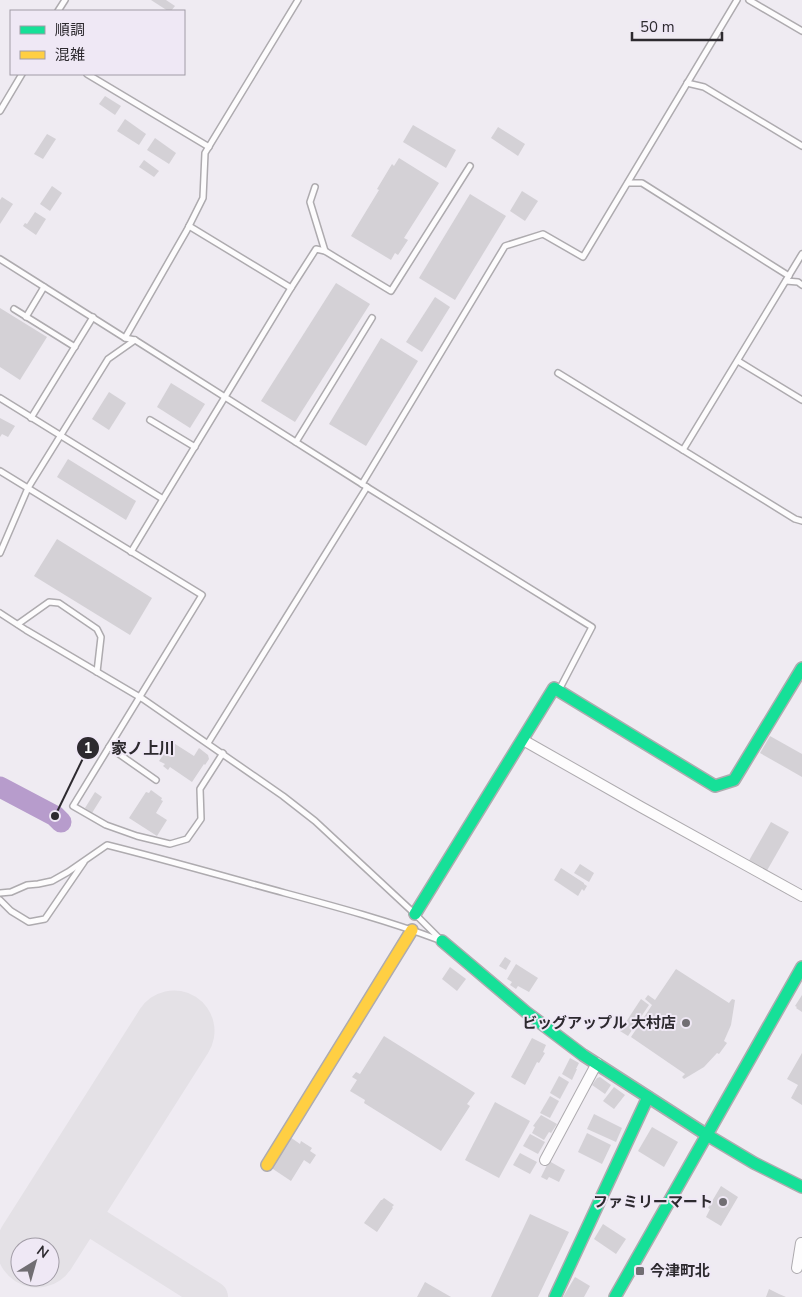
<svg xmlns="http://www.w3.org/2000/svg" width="802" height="1297" font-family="'Nunito Sans','Noto Sans JP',sans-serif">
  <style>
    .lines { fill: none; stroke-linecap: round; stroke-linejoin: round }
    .river { stroke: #b79ccc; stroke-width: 21 }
    .taxiway { stroke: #e4e1e6; stroke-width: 32 }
    .runway { stroke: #e4e1e6; stroke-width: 81 }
    .building { fill: #d4d1d6 }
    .lane-casing { stroke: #aeabaf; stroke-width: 8 }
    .street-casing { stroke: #aeabaf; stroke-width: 12 }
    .fast-casing { stroke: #aeabaf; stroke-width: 14 }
    .slow-casing { stroke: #aeabaf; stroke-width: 14 }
    .lane { stroke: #fdfcfd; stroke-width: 5 }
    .street { stroke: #fdfcfd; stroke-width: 10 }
    .fast { stroke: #16e098; stroke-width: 11 }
    .slow { stroke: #ffcf43; stroke-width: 11 }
    .poi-dot { fill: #716e73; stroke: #efe8f5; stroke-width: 2 }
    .labels { text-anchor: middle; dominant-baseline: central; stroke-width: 4; stroke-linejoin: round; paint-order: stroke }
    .poi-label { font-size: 15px; font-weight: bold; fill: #2d2a2f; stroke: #efe8f5; text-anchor: end }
    .leader { fill: none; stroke: #2d2a2f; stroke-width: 2 }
    .callout-dot { fill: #2d2a2f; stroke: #efe8f5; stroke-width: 2 }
    .mark-label { font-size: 15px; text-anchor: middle; font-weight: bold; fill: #fff }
    .callout-label { font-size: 16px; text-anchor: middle; font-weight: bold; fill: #2d2a2f; stroke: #efe8f5; stroke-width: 4; stroke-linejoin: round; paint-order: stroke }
  </style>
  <rect width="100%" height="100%" fill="#efebf2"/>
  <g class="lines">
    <!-- river -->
    <polyline class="river" points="0,787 55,816 61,822"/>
    <!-- taxiway -->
    <polyline class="taxiway" points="65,1204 212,1297"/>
    <!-- runway -->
    <polyline class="runway" points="37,1247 174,1031"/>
  </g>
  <!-- building -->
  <g class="building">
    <polygon points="151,0 166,0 175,6 171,11 168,11"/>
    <polygon points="105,96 121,106 115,115 99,104"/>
    <polygon points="125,119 146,134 139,145 117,131"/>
    <polygon points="413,125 456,150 446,168 403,142"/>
    <polygon points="498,127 525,144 518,156 491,138"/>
    <polygon points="47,134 56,139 43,159 34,154"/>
    <polygon points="155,138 176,153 169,164 147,150"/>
    <polygon points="399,158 439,183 404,238 408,240 398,255 395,253 391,260 351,236 379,190 377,189 392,164 394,166"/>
    <polygon points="144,160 159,171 154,177 139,167"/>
    <polygon points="52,186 62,193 50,211 40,204"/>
    <polygon points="522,191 538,201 525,221 510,211"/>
    <polygon points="470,194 506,216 455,300 419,278"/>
    <polygon points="2,197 13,204 0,224 0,200"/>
    <polygon points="35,212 46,219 36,235 23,226 25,223 27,224"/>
    <polygon points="336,283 370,304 295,422 261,401"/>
    <polygon points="435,297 450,307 422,352 406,342"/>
    <polygon points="0,308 47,337 20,380 0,367"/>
    <polygon points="381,338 418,361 366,446 329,424"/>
    <polygon points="171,383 205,404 190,428 157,407"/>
    <polygon points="109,392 126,403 109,430 92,419"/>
    <polygon points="0,418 15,426 8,437 2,434 0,437"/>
    <polygon points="68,459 136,501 126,520 57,477"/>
    <polygon points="57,539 152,598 130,635 34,576"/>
    <polygon points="770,736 802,754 802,777 760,753"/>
    <polygon points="172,742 194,756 199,748 208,755 209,759 205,765 204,764 192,782 170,767 168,770 163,766 165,764 159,761"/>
    <polygon points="151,790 162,798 161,800 163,801 156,813 167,820 157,836 129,818 146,792 149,793"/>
    <polygon points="95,792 102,797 92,813 85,808"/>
    <polygon points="771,822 789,832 765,874 747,864"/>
    <polygon points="580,864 594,873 589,882 574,873"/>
    <polygon points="561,868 584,883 584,884 587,886 584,891 582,889 578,896 554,880"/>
    <polygon points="505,957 511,961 506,970 499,966"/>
    <polygon points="516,964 538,978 529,992 518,986 516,989 510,985 512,982 507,979"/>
    <polygon points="450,967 466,979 457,991 442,979"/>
    <polygon points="676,969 729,1003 732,999 735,1000 731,1025 724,1041 727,1043 719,1054 717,1053 704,1067 684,1079 682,1077 685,1074 631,1037 652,1005 645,999 648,995 655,1000"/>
    <polygon points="802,995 802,1012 796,1008 797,1007 795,1006"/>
    <polygon points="641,999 649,1005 628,1036 620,1031"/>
    <polygon points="384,1036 475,1093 467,1104 470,1106 441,1151 364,1103 365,1100 350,1091 357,1080 352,1077 356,1072 360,1074"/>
    <polygon points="532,1038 546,1045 543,1052 545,1053 539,1063 537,1062 525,1085 511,1077"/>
    <polygon points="802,1053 802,1105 791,1098 798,1085 787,1079"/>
    <polygon points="570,1058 579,1063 576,1069 577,1069 572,1080 562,1074"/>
    <polygon points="559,1076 569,1082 560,1099 550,1093"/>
    <polygon points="600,1077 611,1085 605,1094 592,1085 597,1078"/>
    <polygon points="614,1087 625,1095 614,1109 603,1101"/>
    <polygon points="550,1096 559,1101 550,1118 540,1113"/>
    <polygon points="495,1102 530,1121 499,1178 465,1160"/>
    <polygon points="594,1114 622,1128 616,1142 587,1129"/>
    <polygon points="541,1115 557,1124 551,1133 549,1132 544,1140 532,1133 535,1127 533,1126"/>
    <polygon points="652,1127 678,1142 664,1167 638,1151"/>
    <polygon points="587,1133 611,1145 602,1164 578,1152"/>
    <polygon points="530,1134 545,1142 538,1154 523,1146"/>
    <polygon points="290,1137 300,1144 301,1141 312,1148 310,1151 316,1155 310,1164 304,1160 291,1181 270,1167"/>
    <polygon points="520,1153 537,1162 530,1174 513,1165"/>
    <polygon points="549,1161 565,1170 559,1182 549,1177 547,1180 541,1177"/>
    <polygon points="721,1186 738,1197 721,1226 706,1217 710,1209 708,1208"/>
    <polygon points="384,1198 394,1205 392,1207 393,1208 377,1232 364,1223 381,1200 382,1200"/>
    <polygon points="530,1214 569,1232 538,1297 491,1297"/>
    <polygon points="603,1224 626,1239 616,1254 594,1239"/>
    <polygon points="575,1277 590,1286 584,1297 563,1297"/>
    <polygon points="425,1282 451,1297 417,1297"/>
    <polygon points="769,1289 779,1294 786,1297 766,1297"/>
  </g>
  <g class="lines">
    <defs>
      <g id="lane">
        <polyline points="749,0 802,31"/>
        <polyline points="58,11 65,0"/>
        <polyline points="87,74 209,147"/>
        <polyline points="687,83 704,87 802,146"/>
        <polyline points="0,111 22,74"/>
        <polyline points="628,183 642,183 789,276"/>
        <polyline points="315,187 310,202 325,251"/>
        <polyline points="189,226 291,288"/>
        <polyline points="0,259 125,338 135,340 362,484 592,627 559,690"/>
        <polyline points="786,281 798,282 802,285"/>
        <polyline points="14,309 75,347"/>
        <polyline points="26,317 44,287"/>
        <polyline points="125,338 187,230 203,198 205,153 298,0"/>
        <polyline points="738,361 802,400"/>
        <polyline points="558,373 795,519 802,521"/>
        <polyline points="0,398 163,499 291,288 316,249 325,251 391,291 470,166"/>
        <polyline points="31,418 93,317"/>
        <polyline points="150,420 195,447"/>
        <polyline points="296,442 372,318"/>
        <polyline points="683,450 802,254"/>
        <polyline points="0,471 202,595 73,806 106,825 137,836 170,844 187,839 201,819 200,789 223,753"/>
        <polyline points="362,484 505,246 543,234 583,257 737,0"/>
        <polyline points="131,552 163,499"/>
        <polyline points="0,553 28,488 108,359 135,340"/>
        <polyline points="0,613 26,630 143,699 283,796 315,821 415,914 441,940"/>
        <polyline points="18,624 49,602 59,603 97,629 101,637 97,672"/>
        <polyline points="208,743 367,487"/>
        <polyline points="109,747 156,780"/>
        <path d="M0 893 11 892 27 885 38 884 52 881 68 872 107 845C167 860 226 877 285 893 337 907 389 921 439 940"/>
        <polyline points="0,900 11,911 29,922 45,919 84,862"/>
      </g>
      <g id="street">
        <polyline points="523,740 641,807 802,896"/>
        <polyline points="545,1160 597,1063"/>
        <polyline points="797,1268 801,1243"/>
      </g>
      <g id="fast">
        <polyline points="415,914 554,688 715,786 734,780 802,668"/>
        <polyline points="442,941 526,1012 583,1055 707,1135 754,1163 802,1187"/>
        <polyline points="555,1297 648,1097"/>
        <polyline points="615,1297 802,967"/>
      </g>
      <polyline id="slow" points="267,1165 412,930"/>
    </defs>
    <!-- lane casing -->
    <use href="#lane" class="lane-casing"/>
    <!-- street casing -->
    <use href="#street" class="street-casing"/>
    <!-- fast casing -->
    <use href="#fast" class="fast-casing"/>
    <!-- slow casing -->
    <use href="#slow" class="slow-casing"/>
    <!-- lane -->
    <use href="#lane" class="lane"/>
    <!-- street -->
    <use href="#street" class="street"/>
    <!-- fast -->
    <use href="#fast" class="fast"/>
    <!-- slow -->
    <use href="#slow" class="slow"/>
  </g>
  <!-- markers -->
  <g class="poi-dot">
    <circle cx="686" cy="1023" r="5"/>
    <circle cx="723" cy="1202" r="5"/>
    <rect x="635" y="1266" width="10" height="10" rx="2.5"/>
  </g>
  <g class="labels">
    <!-- poi labels -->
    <g class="poi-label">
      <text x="676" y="1023">ビッグアップル 大村店</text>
      <text x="713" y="1202">ファミリーマート</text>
      <text x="650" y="1271" text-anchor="start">今津町北</text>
    </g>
  </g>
  <!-- callouts -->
  <path class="leader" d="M55 816L88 748"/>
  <g class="callout-dot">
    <circle cx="55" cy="816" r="5"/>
    <circle cx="88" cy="748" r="12"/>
  </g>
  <g class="mark-label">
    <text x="88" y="753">1</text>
  </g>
  <g class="callout-label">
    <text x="143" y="754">家ノ上川</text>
  </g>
  <!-- legend -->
  <rect x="10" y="10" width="175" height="65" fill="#efe8f5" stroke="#a19ca6"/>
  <rect x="20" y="26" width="25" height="8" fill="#16e098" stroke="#a19ca6"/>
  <text x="55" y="35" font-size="15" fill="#2d2a2f">順調</text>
  <rect x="20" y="51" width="25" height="8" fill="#ffcf43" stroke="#a19ca6"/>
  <text x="55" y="60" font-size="15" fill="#2d2a2f">混雑</text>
  <!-- north arrow -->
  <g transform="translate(35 1262) rotate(37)"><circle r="24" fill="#efe8f5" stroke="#a19ca6"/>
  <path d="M0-4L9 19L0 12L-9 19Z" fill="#716e73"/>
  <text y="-8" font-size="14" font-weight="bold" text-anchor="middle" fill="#2d2a2f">N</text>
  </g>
  <!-- scale -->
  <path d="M632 32v8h90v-8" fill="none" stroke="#2d2a2f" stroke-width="2.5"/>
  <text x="640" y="32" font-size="15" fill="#2d2a2f" stroke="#efe8f5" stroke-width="4" paint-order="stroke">50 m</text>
</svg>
